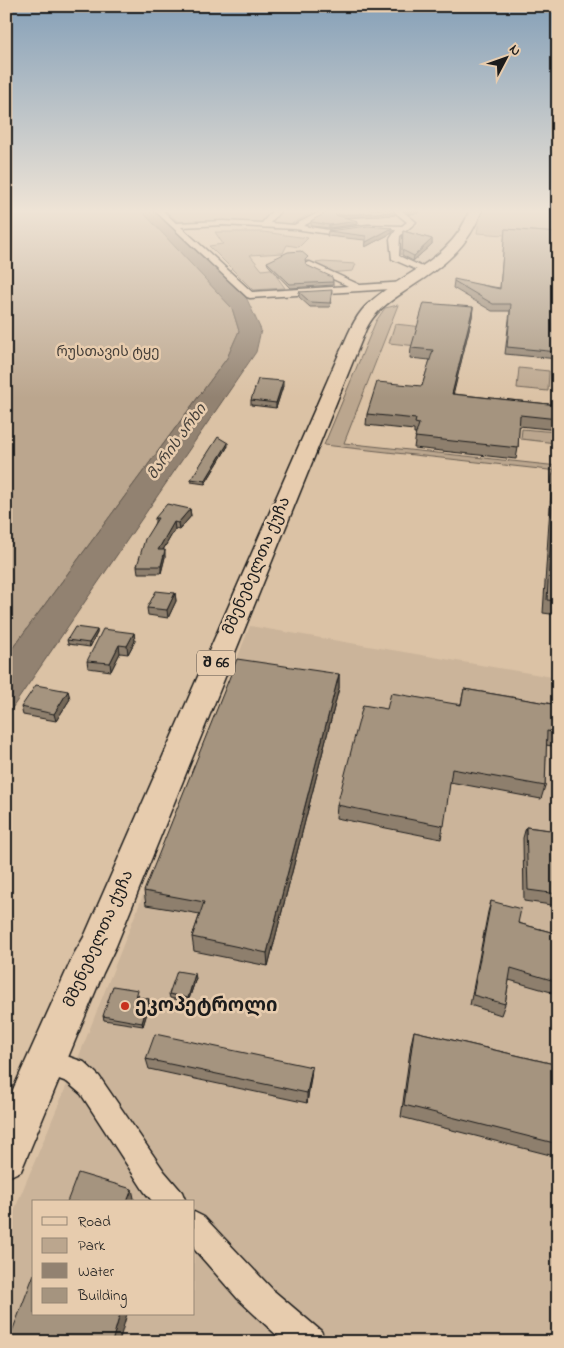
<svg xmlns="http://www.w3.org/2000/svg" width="564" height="1348" font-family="'Indie Flower','Noto Sans Georgian',sans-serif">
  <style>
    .built { fill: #cbb49a; fill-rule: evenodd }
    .green { fill: #bba68e; stroke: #6c6155 }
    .water { fill: #928271; stroke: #63594f }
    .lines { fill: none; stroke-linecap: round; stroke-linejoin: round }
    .street-casing { stroke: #1c1c1c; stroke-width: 3 }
    .primary-casing { stroke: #1c1c1c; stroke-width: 3 }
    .street { fill: #e7ccae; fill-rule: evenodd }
    .primary { fill: #e7ccae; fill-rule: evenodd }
    .wall { fill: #8e7f6d; stroke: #1c1c1c }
    .shaded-wall { fill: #746859; stroke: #1c1c1c }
    .building { fill: #a5947f; stroke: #1c1c1c }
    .poi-dot { fill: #c8321e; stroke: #e7ccae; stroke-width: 2 }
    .labels { text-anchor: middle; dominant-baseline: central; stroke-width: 5; stroke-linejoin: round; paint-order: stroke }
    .far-park-label { font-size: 14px; fill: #443e38; stroke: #e7ccae }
    .far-water-label { font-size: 15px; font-style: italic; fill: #45403a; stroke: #e7ccae }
    .shield { fill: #e7ccae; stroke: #595148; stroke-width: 1 }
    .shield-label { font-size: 15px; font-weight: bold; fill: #1c1c1c }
    .street-label { font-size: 16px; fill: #1c1c1c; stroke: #e7ccae }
    .near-poi-label { font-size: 19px; font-weight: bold; fill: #1c1c1c; stroke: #e7ccae; text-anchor: start }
  </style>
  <rect width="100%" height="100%" fill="#dbc2a5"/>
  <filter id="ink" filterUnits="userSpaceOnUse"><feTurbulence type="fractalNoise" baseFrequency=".02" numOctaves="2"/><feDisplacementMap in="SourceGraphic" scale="10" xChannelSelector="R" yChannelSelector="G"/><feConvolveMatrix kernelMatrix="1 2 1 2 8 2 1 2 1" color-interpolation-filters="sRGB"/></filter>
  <g filter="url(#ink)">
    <!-- built -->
    <g class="built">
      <polygon points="399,209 468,209 465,221 457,236 419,267 398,257 399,237 420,223"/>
      <path d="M250 626 558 678V1342H6V1230L81 1051ZM34 1202H194V1314H34Z"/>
    </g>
    <!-- green -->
    <g class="green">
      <polygon points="6,209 140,209 232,308 239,331 227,358 6,657"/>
      <polygon points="233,209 253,209 253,210 279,213 284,209 318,210 291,224 228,221 179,223 165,210 229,212"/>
      <polygon points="481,209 558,209 558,239 477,233"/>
      <polygon points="215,232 263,232 308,238 299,247 287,245 283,253 250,255 262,270 323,262 356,264 353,271 277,277 285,288 253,290 209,246 223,244"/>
      <polygon points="398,305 344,443 558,466 558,471 324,445 376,321 385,308"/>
      <polygon points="395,324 423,327 417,346 389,343"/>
      <polygon points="519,368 549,371 548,391 517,388"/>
      <polygon points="522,429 556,432 556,443 521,439"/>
    </g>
    <!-- water -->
    <polygon class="water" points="140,209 154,209 246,297 261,330 256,352 6,717 6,657 227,358 239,331 232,308"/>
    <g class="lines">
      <defs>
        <g id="street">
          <polygon points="153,209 161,209 176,223 223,221 262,223 274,209 282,209 270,223 294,225 326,209 336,209 303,226 329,230 368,225 402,226 407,222 391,209 400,209 416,222 400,236 399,256 431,271 430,273 424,273 392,259 390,239 396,230 368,229 329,234 295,229 223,225 181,227 252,292 348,286 307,267 307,263 310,262 360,285 406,282 411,285 406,288 250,298 247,297"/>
          <polygon points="46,1049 84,1062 99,1076 164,1171 182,1192 186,1202 153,1202 144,1191 81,1094 67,1082 37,1071 33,1062 37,1053"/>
          <polygon points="194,1212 204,1217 274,1291 321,1331 326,1342 284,1342 238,1299 194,1249"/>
        </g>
        <path id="primary" d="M470 209H482C470 246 442 267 411 287 392 300 376 309 366 329L116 946 103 973 21 1171 6 1178V1105L74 954 84 937 339 354C347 338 354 316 368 304 405 270 452 261 470 209Z"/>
      </defs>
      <!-- street casing -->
      <use href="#street" class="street-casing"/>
      <!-- primary casing -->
      <use href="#primary" class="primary-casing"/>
      <!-- street -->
      <use href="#street" class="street"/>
      <!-- primary -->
      <use href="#primary" class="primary"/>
    </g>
    <!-- wall -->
    <g class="wall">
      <polygon points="333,209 395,215 345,218 358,224 329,228 312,226 311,224 311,221"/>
      <polygon points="403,209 417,209 419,210 418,213 409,214"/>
      <polygon points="392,228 392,233 365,247 365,240 327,236 328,231"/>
      <polygon points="505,229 558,233 558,359 505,354 510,311 492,311 453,288 454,281 500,288"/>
      <polygon points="403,231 432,239 432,244 413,261 402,255"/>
      <polygon points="308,261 306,263 306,265 333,282 333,285 290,288 268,265 267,262"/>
      <polygon points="299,292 332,295 330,307 310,307 299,297"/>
      <polygon points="473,307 472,317 453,394 558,405 558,430 519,426 518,448 516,459 414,448 416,434 414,434 414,430 366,425 367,414 422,386 430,360 410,358 411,348"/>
      <polygon points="283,386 276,408 251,405 251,400"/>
      <polygon points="228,446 205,484 191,482 191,479"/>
      <polygon points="555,465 558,466 558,615 543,613 552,477"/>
      <polygon points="190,509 191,516 179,530 175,529 163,550 165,557 161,573 138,573 137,566 155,522 155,518"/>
      <polygon points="175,593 176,601 168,618 148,615 147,608"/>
      <polygon points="97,630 97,633 90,647 68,644 67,640"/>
      <polygon points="134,633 135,641 128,654 120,653 111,671 88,668 87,661"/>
      <polygon points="339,674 339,688 268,966 194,951 192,937 200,914 146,905 144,891"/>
      <polygon points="464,689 558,705 558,747 546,745 545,786 541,799 450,782 441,839 336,818 337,805 387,709 461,704"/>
      <polygon points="68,691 70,699 56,721 23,715 21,707"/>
      <polygon points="526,827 558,831 558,906 524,901 523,838"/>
      <polygon points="491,901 518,923 558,934 558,994 509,980 505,1004 501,1015 470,1005 488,912"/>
      <polygon points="196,978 188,1002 170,998 169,994"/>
      <polygon points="139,994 138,997 149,999 150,1003 143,1026 104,1020 103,1016"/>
      <polygon points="414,1031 558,1065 558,1157 401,1117 411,1044"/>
      <polygon points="146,1059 312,1067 311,1077 307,1103 149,1069"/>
    </g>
    <!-- shaded-wall -->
    <g class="shaded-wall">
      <polygon points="419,210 418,213 409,214 409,211"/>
      <polygon points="395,212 395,215 335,218 335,215"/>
      <polygon points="358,221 358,224 329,228 329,225"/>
      <polygon points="392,228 392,233 365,247 366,242"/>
      <polygon points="432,239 432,244 413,261 414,256"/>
      <polygon points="473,307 472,317 451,404 452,394"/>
      <polygon points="283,381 283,386 276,408 276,403"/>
      <polygon points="228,443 228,446 205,484 205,481"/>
      <polygon points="190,509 191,516 179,530 178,523"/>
      <polygon points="174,522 175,529 159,557 158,550"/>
      <polygon points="165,550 165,557 161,573 161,566"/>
      <polygon points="175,593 176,601 168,618 167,610"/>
      <polygon points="97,630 97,633 90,647 89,643"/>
      <polygon points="134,633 135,641 128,654 127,646"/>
      <polygon points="119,645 120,653 111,671 110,663"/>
      <polygon points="339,674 339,688 268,966 267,953"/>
      <polygon points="68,691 70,699 56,721 54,714"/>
      <polygon points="195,974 196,978 188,1002 188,998"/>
      <polygon points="149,999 150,1003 143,1026 142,1023"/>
      <polygon points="312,1067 311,1077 307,1103 307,1093"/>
      <polygon points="132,1189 134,1198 133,1202 127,1202"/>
      <polygon points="120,1314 127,1314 119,1342 112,1342"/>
    </g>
    <!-- building -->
    <g class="building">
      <polygon points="333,209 392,209 395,212 335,215 358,221 329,225 312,222 311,221"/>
      <polygon points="407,209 417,209 419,210 409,211"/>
      <polygon points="368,226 392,228 366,242 366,236 328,231"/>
      <polygon points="505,229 558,233 558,352 507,347 511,304 493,304 454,281 454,279 500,289"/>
      <polygon points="403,231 432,239 414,256 402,250"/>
      <polygon points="301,251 308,257 305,260 306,265 332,277 333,282 290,284 267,262 288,252"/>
      <polygon points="332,290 330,303 310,302 299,292"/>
      <polygon points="424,303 473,307 452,394 558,405 558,419 520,415 518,448 415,437 419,424 415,423 416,419 367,414 377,382 422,386 433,350 411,348"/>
      <polygon points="258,379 283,381 276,403 251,400"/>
      <polygon points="218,437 228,443 205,481 191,479"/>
      <polygon points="555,465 558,466 558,601 547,600"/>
      <polygon points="167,504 190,509 178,523 174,522 158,550 165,550 161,566 137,566 145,539 158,518 155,518"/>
      <polygon points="156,591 175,593 167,610 147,608"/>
      <polygon points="75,627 97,630 89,643 67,640"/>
      <polygon points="103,629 134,633 127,646 119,645 110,663 87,661"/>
      <polygon points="237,659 339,674 267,953 192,937 204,902 144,891"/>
      <polygon points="36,685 68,691 54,714 21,707"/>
      <polygon points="464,689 558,705 558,733 547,731 545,786 452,769 444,826 337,805 363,705 387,709 391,693 461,705"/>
      <polygon points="526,827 558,831 558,894 528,890"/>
      <polygon points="491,901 521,909 518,923 558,934 558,982 511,968 505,1004 473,995"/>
      <polygon points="177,971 195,974 188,998 169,994"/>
      <polygon points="113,986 138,990 136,997 149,999 142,1023 103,1016"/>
      <polygon points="414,1031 558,1065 558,1144 404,1105"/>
      <polygon points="155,1034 312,1067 307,1093 146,1059"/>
      <polygon points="78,1173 132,1189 127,1202 67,1202"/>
      <polygon points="34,1274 34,1314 120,1314 112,1342 8,1342"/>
    </g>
  </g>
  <!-- sky -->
  <linearGradient id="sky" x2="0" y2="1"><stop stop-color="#85a0b8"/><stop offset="0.53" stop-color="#efe4d6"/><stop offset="1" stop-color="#efe4d6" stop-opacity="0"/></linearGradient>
  <rect width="564" height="398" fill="url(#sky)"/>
  <!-- markers -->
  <circle class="poi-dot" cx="125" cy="1006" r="5"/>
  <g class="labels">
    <!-- far-park labels -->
    <g class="far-park-label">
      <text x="108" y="352">რუსთავის ტყე</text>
    </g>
    <!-- far-water labels -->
    <g class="far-water-label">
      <text transform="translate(177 442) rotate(-54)">მარის არხი</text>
    </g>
    <!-- shield labels -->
    <rect class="shield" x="197" y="650.5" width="38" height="25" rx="4"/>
    <g class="shield-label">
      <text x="216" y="663">შ 66</text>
    </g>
    <!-- street labels -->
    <g class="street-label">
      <text transform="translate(257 566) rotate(-67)">მშენებელთა ქუჩა</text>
      <text transform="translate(99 939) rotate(-66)">მშენებელთა ქუჩა</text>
    </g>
    <!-- near-poi labels -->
    <g class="near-poi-label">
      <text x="135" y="1006">ეკოპეტროლი</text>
    </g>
  </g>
  <!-- margin -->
  <rect width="564" height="1348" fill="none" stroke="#e7ccae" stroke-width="25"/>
  <rect x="12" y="12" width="539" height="1323" fill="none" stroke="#1c1c1c" stroke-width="2" filter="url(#ink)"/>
  <!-- legend -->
  <rect x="32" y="1200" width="162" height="115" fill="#e7ccae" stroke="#968674"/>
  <rect x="42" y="1217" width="25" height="8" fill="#e7ccae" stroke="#968674"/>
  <text x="78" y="1226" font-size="15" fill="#1c1c1c">Road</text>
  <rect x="42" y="1238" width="25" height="15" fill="#bba68e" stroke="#968674"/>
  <text x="78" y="1250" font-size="15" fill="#1c1c1c">Park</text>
  <rect x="42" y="1263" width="25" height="15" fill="#928271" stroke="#968674"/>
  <text x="78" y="1276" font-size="15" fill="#1c1c1c">Water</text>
  <rect x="42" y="1288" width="25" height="15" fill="#a5947f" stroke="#968674"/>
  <text x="78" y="1300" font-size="15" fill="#1c1c1c">Building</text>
  <!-- north arrow -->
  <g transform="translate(506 58) rotate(49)" stroke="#e7ccae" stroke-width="4" paint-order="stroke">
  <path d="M0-4L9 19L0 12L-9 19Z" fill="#1c1c1c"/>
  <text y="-8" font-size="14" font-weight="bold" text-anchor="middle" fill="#1c1c1c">N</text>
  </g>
</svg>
